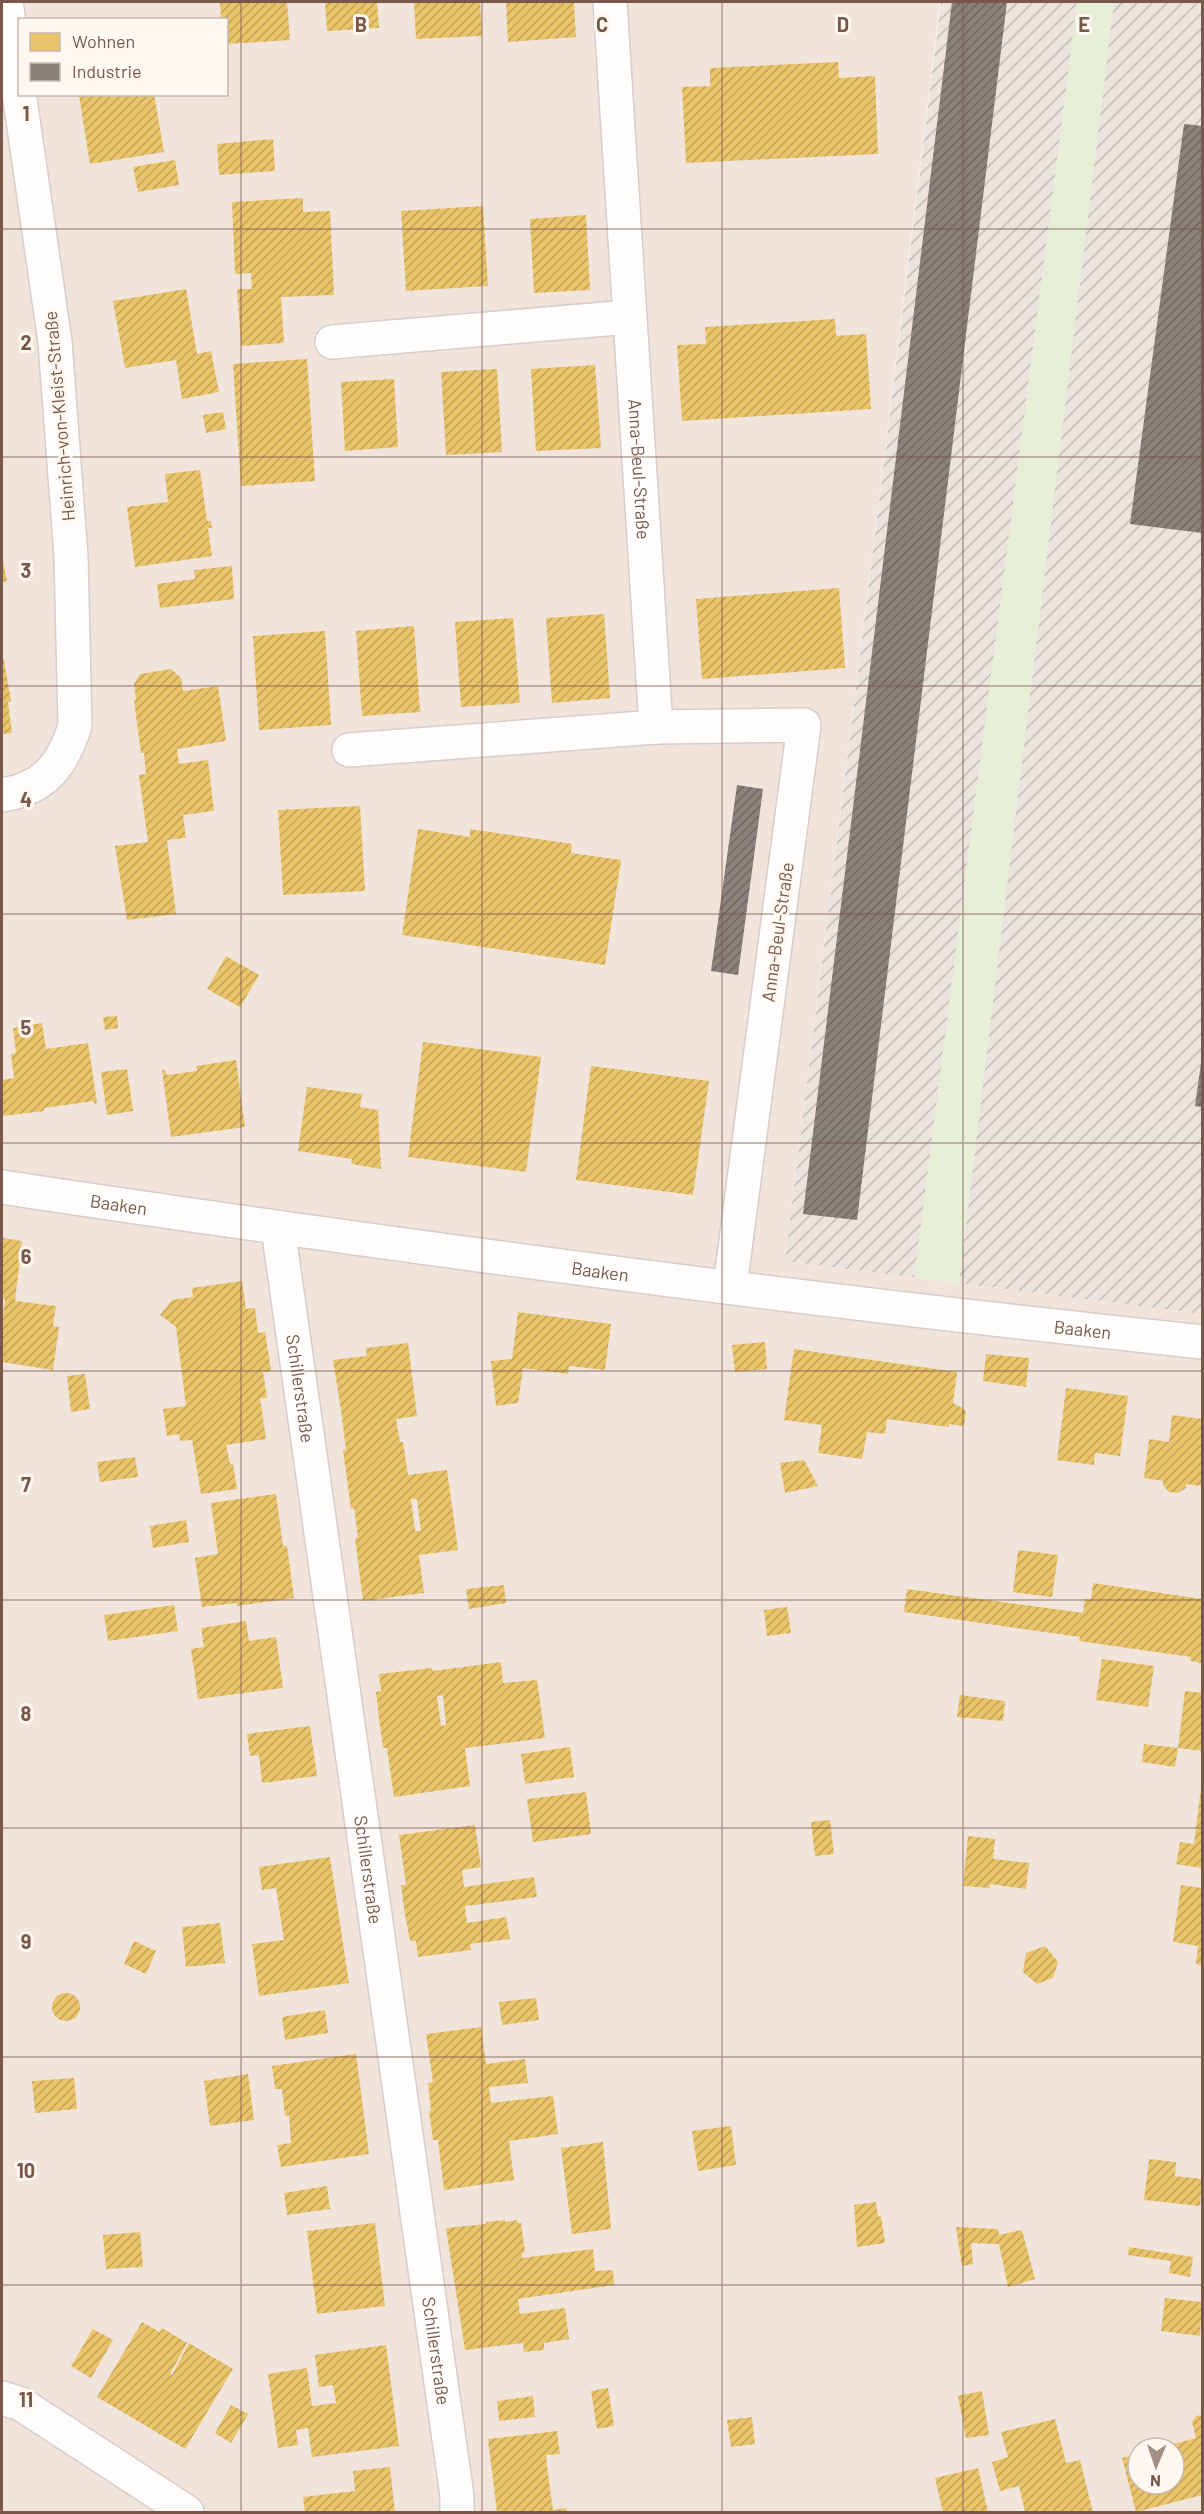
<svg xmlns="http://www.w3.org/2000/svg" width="1204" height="2514" font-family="Barlow,sans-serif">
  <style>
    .residential { fill: #f1e5db; fill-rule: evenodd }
    .industrial { fill: url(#industrial-furrows) }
    .green { fill: #e7efd8 }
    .homes { fill: url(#homes-hatch); fill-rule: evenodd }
    .industry { fill: url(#industry-hatch) }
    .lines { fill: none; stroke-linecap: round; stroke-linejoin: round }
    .street-casing { stroke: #d7ceca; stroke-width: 36 }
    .street { stroke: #fefdfc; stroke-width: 33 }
    .grid { fill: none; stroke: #78584b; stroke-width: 1.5; stroke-opacity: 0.55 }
    .labels { text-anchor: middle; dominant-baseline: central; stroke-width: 6; stroke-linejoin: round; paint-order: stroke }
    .street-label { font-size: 18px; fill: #78584b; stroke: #fff8f0 }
    .grid-label { font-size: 20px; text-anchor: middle; font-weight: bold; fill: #78584b; stroke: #fff8f0; stroke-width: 6; stroke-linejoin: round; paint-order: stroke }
  </style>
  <defs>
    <pattern id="industrial-furrows" width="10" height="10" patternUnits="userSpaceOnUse" patternTransform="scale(1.5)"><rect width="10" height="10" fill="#ebe3de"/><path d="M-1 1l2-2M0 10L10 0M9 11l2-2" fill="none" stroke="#c3bbb6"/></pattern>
    <pattern id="homes-hatch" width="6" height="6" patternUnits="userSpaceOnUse" patternTransform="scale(1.5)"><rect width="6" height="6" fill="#e9c46a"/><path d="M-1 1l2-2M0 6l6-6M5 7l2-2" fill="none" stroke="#c2a259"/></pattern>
    <pattern id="industry-hatch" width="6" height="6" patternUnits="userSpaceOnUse" patternTransform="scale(1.5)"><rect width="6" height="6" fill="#8a817c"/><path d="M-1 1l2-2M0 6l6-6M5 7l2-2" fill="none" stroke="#706762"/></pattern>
  </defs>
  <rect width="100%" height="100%" fill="#f8f3ee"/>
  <!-- residential -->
  <path class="residential" d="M2 2H940L785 1261 1202 1314V2512H2ZM20 20H226V94H20ZM1138 2448H1174V2484H1138Z"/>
  <!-- industrial -->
  <polygon class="industrial" points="941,2 1202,2 1202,1314 785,1261"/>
  <!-- green -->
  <polygon class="green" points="1077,2 1114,2 959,1284 914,1278"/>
  <!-- homes -->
  <g class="homes">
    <polygon points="220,2 287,2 290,40 226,44 226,20 221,20"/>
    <polygon points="325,2 377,2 379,28 327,31"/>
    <polygon points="414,2 480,2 482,36 416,39"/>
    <polygon points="506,2 574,2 576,37 508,42"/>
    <polygon points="838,62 839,78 875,76 878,154 686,163 682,87 710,86 710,68"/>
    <polygon points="109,94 110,97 154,94 164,152 90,164 79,96"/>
    <polygon points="273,139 275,171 219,175 217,144"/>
    <polygon points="175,160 179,185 138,192 133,167"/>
    <polygon points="303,198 303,212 330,211 334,295 281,297 284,343 241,346 237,289 252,289 251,273 235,274 232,202"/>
    <polygon points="483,206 488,286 406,291 401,211"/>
    <polygon points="586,215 590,290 534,293 530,219"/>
    <polygon points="186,289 197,354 211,351 219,392 182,399 176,360 125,368 113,301"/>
    <polygon points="835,319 836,336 866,334 871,409 682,421 677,345 706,344 705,327"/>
    <polygon points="307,359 315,481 241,486 233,364"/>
    <polygon points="595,365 601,448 536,451 531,369"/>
    <polygon points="497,369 502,452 446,455 441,372"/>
    <polygon points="394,379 398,447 345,451 341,382"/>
    <polygon points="223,412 226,429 206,433 203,415"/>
    <polygon points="200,470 207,521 211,521 212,528 208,528 212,556 135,567 127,507 168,502 165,474"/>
    <polygon points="2,556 7,581 2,582"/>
    <polygon points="232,566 234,599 160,608 157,584 195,579 194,570"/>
    <polygon points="839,588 845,668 702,679 696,599"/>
    <polygon points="604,614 610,698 552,703 546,618"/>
    <polygon points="513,618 520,703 461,707 455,622"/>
    <polygon points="414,626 420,712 362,716 356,631"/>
    <polygon points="325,631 331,725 259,730 253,636"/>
    <polygon points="2,660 4,660 11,701 8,702 12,733 2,734"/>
    <polygon points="171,669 181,678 183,691 218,686 226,741 177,749 179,764 208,760 214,811 183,815 186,838 167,840 176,914 127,920 115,846 148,842 139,775 146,774 144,753 141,753 134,700 136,700 134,684 140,674"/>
    <polygon points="360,806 365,891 283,895 278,810"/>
    <polygon points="418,829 470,837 470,829 572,844 571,853 621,860 605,965 402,935"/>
    <polygon points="226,956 259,975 240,1007 207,989"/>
    <polygon points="117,1016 118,1028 105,1030 103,1017"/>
    <polygon points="42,1023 46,1049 88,1043 97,1103 94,1104 94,1101 44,1108 44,1111 2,1116 2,1080 14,1078 11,1054 16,1053 13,1028"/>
    <polygon points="423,1042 541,1057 526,1172 408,1157"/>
    <polygon points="236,1060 245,1127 171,1137 162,1070 165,1070 167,1075 197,1071 196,1066"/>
    <polygon points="591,1066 709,1081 693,1195 576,1180"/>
    <polygon points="127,1069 133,1111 107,1115 101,1072"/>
    <polygon points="307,1087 362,1094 360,1107 378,1110 381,1169 351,1164 352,1159 298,1151"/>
    <polygon points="2,1238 22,1241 15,1301 56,1306 53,1326 59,1327 53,1370 2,1362 2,1324 5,1299 2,1298"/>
    <polygon points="242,1281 246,1309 255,1308 258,1333 265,1332 268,1351 271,1371 263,1372 267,1398 260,1398 266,1439 226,1445 230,1464 233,1464 237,1489 201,1494 192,1440 180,1441 179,1434 167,1436 163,1409 186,1406 176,1327 160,1315 172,1300 193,1297 192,1288"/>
    <polygon points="518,1312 611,1324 605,1370 569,1366 568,1374 523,1368 518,1403 496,1406 491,1361 512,1359"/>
    <polygon points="765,1342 767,1369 735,1372 732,1345"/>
    <path d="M408 1343 417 1416 396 1419 400 1442H403L408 1475 447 1470 458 1550 419 1555 424 1593 363 1601 355 1538 358 1537 354 1508 351 1509 343 1450H346L341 1410 333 1360 367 1356 366 1348ZM411 1499H417L421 1531H415Z"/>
    <polygon points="794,1349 957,1372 953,1403 964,1409 966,1412 964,1426 949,1424 949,1427 887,1419 885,1434 867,1432 862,1459 818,1453 822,1425 784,1420"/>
    <polygon points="986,1354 1029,1358 1026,1387 983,1381"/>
    <polygon points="85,1374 90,1409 71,1412 67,1376"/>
    <polygon points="1066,1388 1128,1396 1120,1456 1095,1453 1094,1465 1057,1460"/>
    <polygon points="1172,1415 1202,1419 1202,1486 1186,1484 1186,1488 1178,1493 1169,1492 1163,1485 1163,1481 1144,1478 1149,1439 1169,1442"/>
    <polygon points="135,1457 138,1477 100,1482 97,1462"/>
    <polygon points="804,1460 818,1486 785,1493 780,1463"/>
    <polygon points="276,1494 283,1546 287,1546 294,1598 237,1606 237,1603 202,1607 195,1558 218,1554 211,1503"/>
    <polygon points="186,1520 189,1542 153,1548 150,1526"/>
    <polygon points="1018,1550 1058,1555 1052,1597 1013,1592"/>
    <polygon points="1093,1583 1202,1599 1202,1663 1190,1661 1191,1657 1079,1641 1080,1637 904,1612 907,1589 1083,1613 1085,1599 1091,1600"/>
    <polygon points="504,1585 506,1603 469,1609 466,1589"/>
    <polygon points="174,1605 178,1631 108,1641 104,1615"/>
    <polygon points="787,1607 791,1633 767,1636 764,1610"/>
    <polygon points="246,1621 249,1641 276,1637 283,1688 198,1699 191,1649 204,1647 201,1628"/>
    <polygon points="1102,1659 1154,1666 1148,1707 1096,1700"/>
    <path d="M501 1662 503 1683 537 1680 545 1738 465 1748 470 1786 394 1797 387 1748H383L379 1719 376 1692 381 1691 379 1674 432 1668 433 1671ZM443 1695 446 1725 441 1726 437 1696Z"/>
    <polygon points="1185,1691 1202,1693 1202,1751 1178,1748"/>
    <polygon points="960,1695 1005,1701 1003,1721 957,1717"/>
    <polygon points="310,1726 317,1776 262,1783 259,1755 250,1756 247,1734"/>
    <polygon points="1144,1744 1178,1748 1175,1767 1142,1762"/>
    <polygon points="570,1747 574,1777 525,1784 521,1754"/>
    <polygon points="1201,1788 1202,1868 1176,1864 1180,1842 1194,1844"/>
    <polygon points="586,1792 591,1834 533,1842 527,1799"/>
    <polygon points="830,1820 834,1854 815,1856 811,1822"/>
    <polygon points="475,1825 481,1867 462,1870 464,1887 534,1877 537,1897 465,1906 467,1923 506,1917 510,1939 470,1944 471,1950 418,1957 416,1941 410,1941 405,1915 401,1885 406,1885 399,1835"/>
    <polygon points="968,1836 995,1839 993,1859 1029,1863 1026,1889 990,1884 990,1888 963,1886"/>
    <polygon points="330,1857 349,1983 259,1996 252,1944 284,1940 276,1888 262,1890 259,1867"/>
    <polygon points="1181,1885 1202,1888 1202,1965 1196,1964 1198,1946 1173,1942"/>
    <polygon points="220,1923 225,1963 186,1967 182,1927"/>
    <polygon points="134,1941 156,1951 146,1974 124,1964"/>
    <polygon points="1045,1946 1058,1962 1053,1978 1037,1984 1023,1972 1026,1953"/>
    <circle cx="66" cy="2007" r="14"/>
    <polygon points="536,1998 539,2020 502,2025 499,2002"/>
    <polygon points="325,2010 328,2033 285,2040 282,2017"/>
    <polygon points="481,2027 486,2064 525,2059 528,2083 489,2087 491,2103 553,2096 558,2134 509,2141 514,2180 444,2190 438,2140 433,2140 429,2111 431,2111 428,2083 433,2082 426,2034"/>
    <polygon points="356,2054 369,2154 281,2167 277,2145 291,2143 289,2115 285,2116 282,2089 275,2089 272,2066"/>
    <polygon points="248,2074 254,2120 210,2126 204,2081"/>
    <polygon points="74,2078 77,2109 35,2113 32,2081"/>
    <polygon points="731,2126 736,2165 698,2171 692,2131"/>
    <polygon points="603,2142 611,2229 572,2234 561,2148"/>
    <polygon points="1149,2159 1176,2162 1175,2176 1202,2179 1200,2206 1144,2200"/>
    <polygon points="327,2186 330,2209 287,2215 284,2193"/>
    <polygon points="876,2202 878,2217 881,2216 885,2243 857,2247 854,2205"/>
    <polygon points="505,2220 505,2222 517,2220 518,2223 521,2223 525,2252 522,2253 522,2258 593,2249 595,2271 613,2270 614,2285 518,2299 520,2314 565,2308 569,2339 544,2343 544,2350 524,2352 523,2343 465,2350 446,2228 486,2224 486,2222"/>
    <polygon points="375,2223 385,2306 317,2314 307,2231"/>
    <polygon points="956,2227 998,2229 999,2235 1022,2230 1035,2279 1008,2287 999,2244 971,2243 973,2264 962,2266"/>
    <polygon points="140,2232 143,2267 106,2269 103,2235"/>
    <polygon points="1129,2247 1193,2257 1190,2277 1169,2273 1171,2261 1128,2255"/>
    <polygon points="1165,2298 1202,2302 1200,2336 1161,2331"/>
    <polygon points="142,2322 160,2332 162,2328 187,2343 170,2374 172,2375 189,2343 233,2369 185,2449 97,2397"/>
    <polygon points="93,2329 113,2340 91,2378 71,2366"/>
    <polygon points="386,2345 399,2446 312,2457 308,2428 296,2430 298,2445 278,2448 268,2374 307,2368 312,2406 336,2403 333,2385 319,2387 315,2355"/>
    <polygon points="608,2388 614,2426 597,2429 591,2391"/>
    <polygon points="982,2391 989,2435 966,2438 958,2396"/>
    <polygon points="533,2396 535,2417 499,2421 497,2401"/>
    <polygon points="231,2405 248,2414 231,2443 215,2433"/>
    <polygon points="1202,2415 1202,2495 1136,2512 1122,2458 1138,2454 1138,2484 1174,2484 1174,2448 1162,2447 1196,2438 1192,2422 1196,2416"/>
    <polygon points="752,2417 755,2444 731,2447 727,2420"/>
    <polygon points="1055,2419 1066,2463 1080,2460 1093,2512 1025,2512 1019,2486 1000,2491 992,2462 1008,2457 1001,2432"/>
    <polygon points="557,2431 560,2454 546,2455 549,2482 553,2510 566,2508 567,2512 497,2512 488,2439"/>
    <polygon points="390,2467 395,2512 305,2512 303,2497 355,2491 353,2471"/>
    <polygon points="978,2468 988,2512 943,2512 935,2478"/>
  </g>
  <!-- industry -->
  <g class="industry">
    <polygon points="952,2 1007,2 857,1220 803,1214"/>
    <polygon points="1184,124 1202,126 1202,533 1130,524"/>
    <polygon points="737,785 763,789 738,975 711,971"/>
    <polygon points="1201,1063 1202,1063 1202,1107 1195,1106"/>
  </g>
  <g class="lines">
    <defs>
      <g id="street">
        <path id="s1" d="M610 2 656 727 804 725 730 1286"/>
        <polyline points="332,342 629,317"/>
        <polyline points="349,750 656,727"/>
        <path d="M2 795C44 789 62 766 75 726L71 556 55 342 6 2"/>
        <path id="s2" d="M2 1187C401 1247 801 1300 1202 1342"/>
        <path id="s3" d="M278 1228 457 2496V2512"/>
        <polyline points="2,2398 21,2404 187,2512"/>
      </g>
    </defs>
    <!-- street casing -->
    <use href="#street" class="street-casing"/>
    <!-- street -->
    <use href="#street" class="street"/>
  </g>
  <!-- grid -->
  <path class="grid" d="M241 2V2512M482 2V2512M722 2V2512M963 2V2512M2 229H1202M2 457H1202M2 686H1202M2 914H1202M2 1143H1202M2 1371H1202M2 1600H1202M2 1828H1202M2 2057H1202M2 2285H1202"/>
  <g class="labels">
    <!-- street labels -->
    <g class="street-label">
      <text transform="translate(59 416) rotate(-95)">Heinrich-von-Kleist-Straße</text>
      <text stroke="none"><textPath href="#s1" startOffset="468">Anna-Beul-Straße</textPath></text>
      <text transform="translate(777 932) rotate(-82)">Anna-Beul-Straße</text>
      <text stroke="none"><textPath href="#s2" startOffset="118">Baaken</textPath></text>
      <text stroke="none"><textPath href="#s2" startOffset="604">Baaken</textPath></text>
      <text stroke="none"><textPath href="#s2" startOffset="1090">Baaken</textPath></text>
      <text stroke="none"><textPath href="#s3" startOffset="162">Schillerstraße</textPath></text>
      <text stroke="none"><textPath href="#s3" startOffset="648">Schillerstraße</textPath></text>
      <text stroke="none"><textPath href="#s3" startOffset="1134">Schillerstraße</textPath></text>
    </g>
  </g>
  <g class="grid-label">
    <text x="361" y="32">B</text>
    <text x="602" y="32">C</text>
    <text x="843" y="32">D</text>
    <text x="1084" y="32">E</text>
    <text x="26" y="121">1</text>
    <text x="26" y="350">2</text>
    <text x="26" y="578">3</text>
    <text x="26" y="807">4</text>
    <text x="26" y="1035">5</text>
    <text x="26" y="1264">6</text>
    <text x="26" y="1492">7</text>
    <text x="26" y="1721">8</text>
    <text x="26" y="1949">9</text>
    <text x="26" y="2178">10</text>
    <text x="26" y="2407">11</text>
  </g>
  <!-- border -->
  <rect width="1204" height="2514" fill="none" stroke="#78584b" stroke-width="6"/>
  <!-- legend -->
  <rect x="18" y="18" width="210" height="78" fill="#fff8f0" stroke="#c9b8ae" stroke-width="1.5"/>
  <rect x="30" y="33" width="30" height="18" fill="#e9c46a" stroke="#c9b8ae" stroke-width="1.5"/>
  <text x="72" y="48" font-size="18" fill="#78584b">Wohnen</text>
  <rect x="30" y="63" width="30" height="18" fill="#8a817c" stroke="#c9b8ae" stroke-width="1.5"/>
  <text x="72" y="78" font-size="18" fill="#78584b">Industrie</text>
  <!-- north arrow -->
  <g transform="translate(1156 2466) rotate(182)"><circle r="28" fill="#fff8f0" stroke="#c9b8ae" stroke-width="1.5"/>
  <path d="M0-4.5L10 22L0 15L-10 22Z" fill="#a58e84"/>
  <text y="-9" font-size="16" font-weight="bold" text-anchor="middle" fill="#78584b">N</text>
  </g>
</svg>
